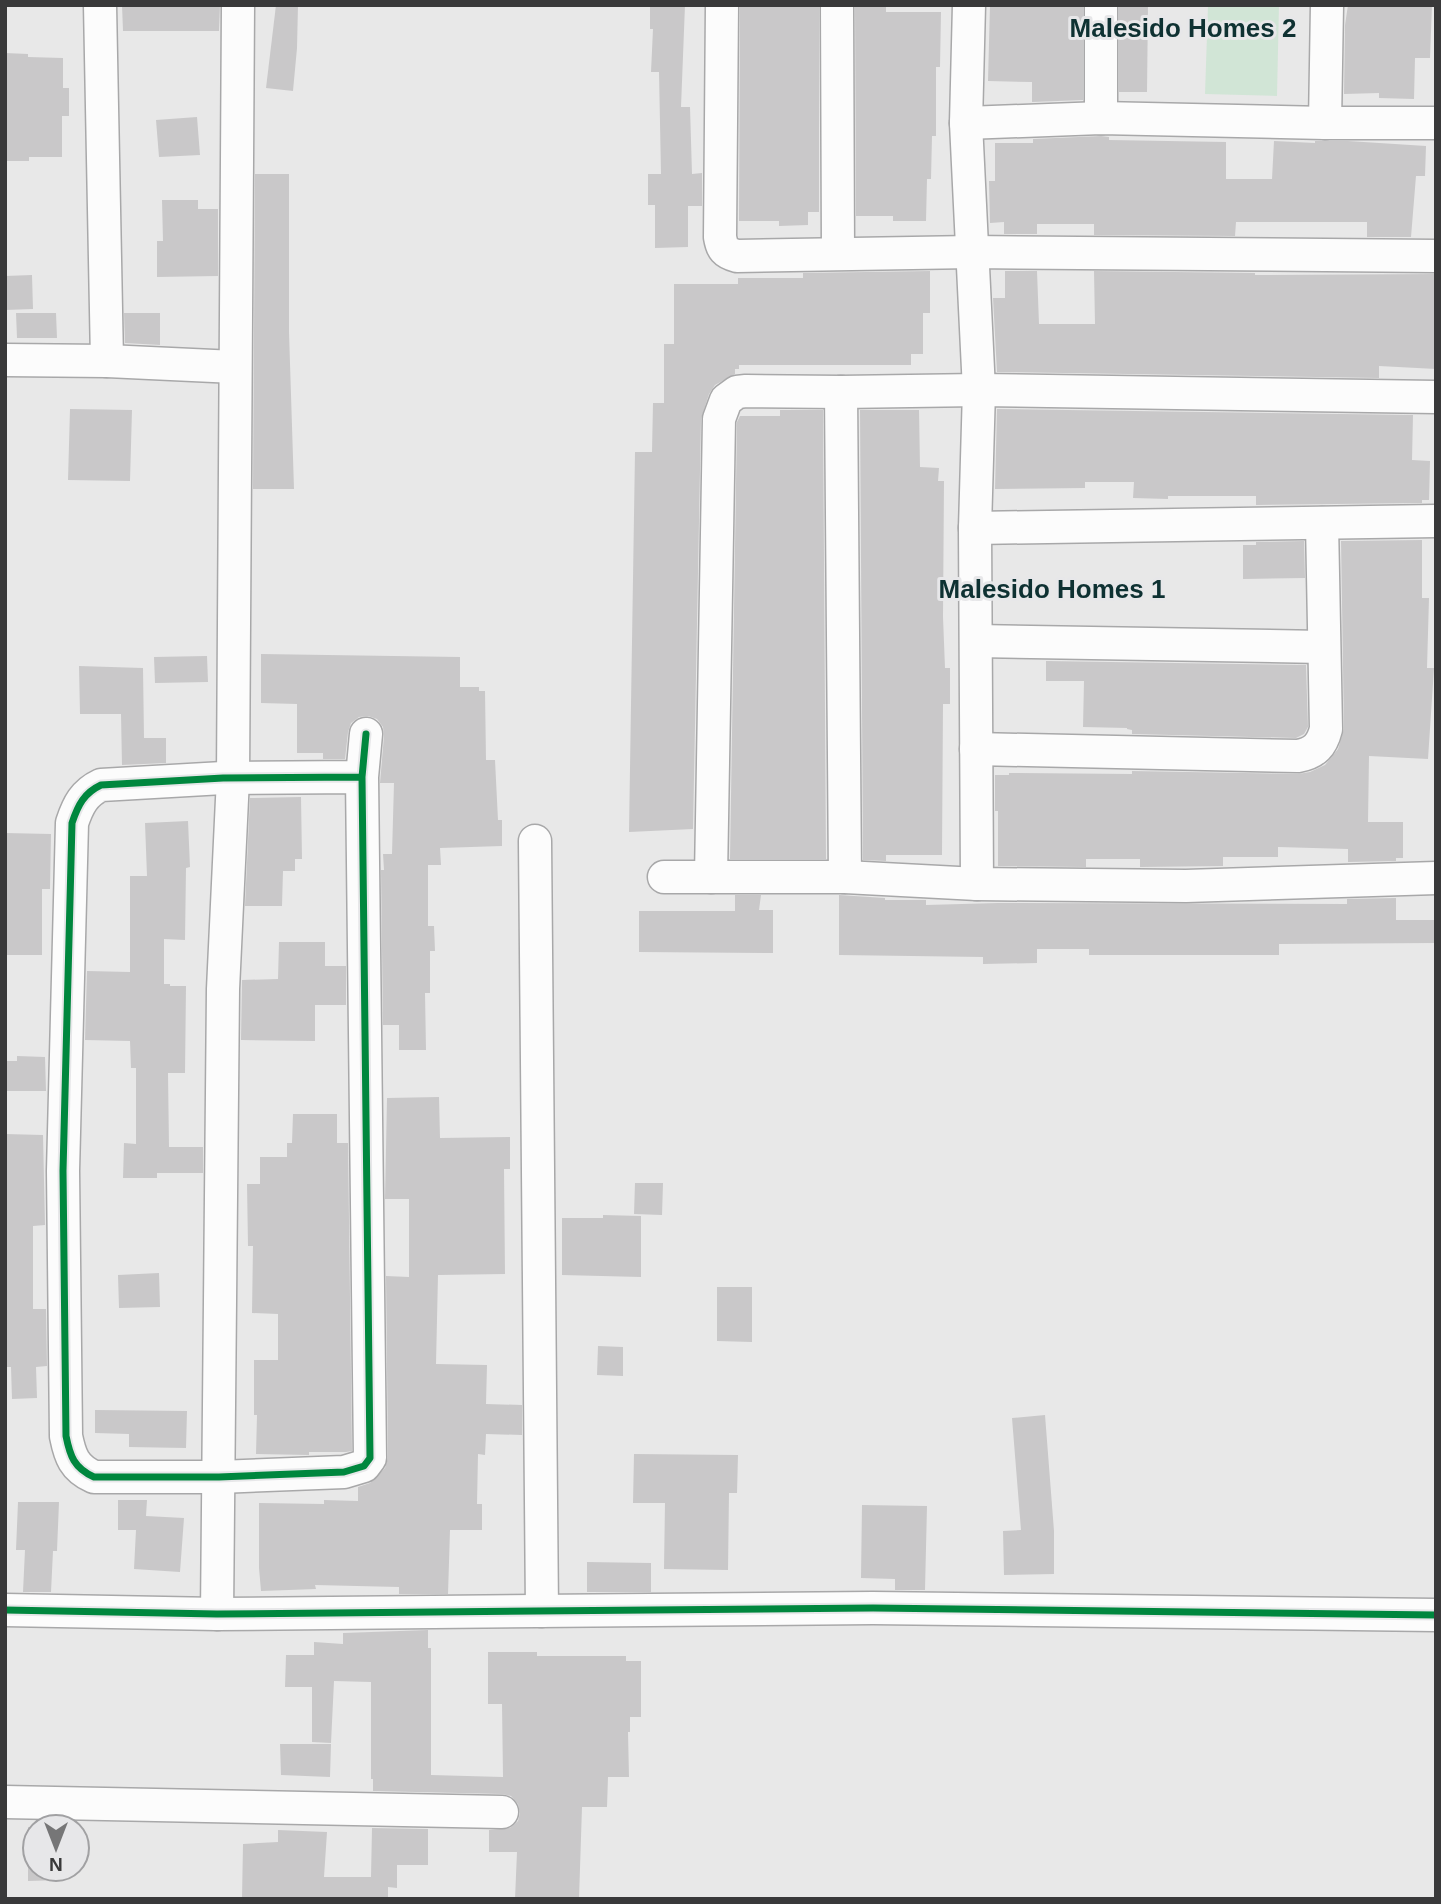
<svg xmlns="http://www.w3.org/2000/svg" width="1441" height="1904" font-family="Helvetica,sans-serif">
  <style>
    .green { fill: #d1e5d6 }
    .building { fill: #c9c8c9 }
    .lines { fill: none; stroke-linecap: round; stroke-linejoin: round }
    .minor-casing { stroke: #a8a8a9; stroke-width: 35 }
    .minor { stroke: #fcfcfc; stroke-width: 32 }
    .cycleway-casing { stroke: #e7e7e9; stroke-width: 11 }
    .cycleway { stroke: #00873e; stroke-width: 7 }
    .labels { text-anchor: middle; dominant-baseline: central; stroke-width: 6; stroke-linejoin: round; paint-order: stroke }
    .neighbourhood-label { font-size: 26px; font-weight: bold; fill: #0e3132; stroke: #e7e7e9 }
  </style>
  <rect width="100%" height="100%" fill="#e8e8e8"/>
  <!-- green -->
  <polygon class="green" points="1208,5 1279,5 1277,96 1205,94"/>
  <!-- building -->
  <g class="building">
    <polygon points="122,5 220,5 219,31 123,31"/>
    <polygon points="276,5 298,5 297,48 293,91 266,88"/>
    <polygon points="650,5 685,5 681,107 690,107 692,174 702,173 702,206 688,206 688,247 655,248 655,205 648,205 648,174 661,174 659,72 651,72 653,29 650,29"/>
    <polygon points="740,5 819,5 819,212 808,212 808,225 779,226 779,221 739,221"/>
    <polygon points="855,5 886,5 886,12 941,12 940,67 936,67 936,136 932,136 931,179 927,179 926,221 893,221 893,216 856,216"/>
    <polygon points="990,5 1083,5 1083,100 1032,102 1032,82 988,81"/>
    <polygon points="1119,5 1148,5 1147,92 1119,92"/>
    <polygon points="1348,5 1432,5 1430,58 1415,58 1414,99 1379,98 1379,93 1344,94 1345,25"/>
    <polygon points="5,53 28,54 28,57 63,58 63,88 69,88 69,116 62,116 62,157 29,157 29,161 5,161"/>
    <polygon points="197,117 200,155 159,157 156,120"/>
    <polygon points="1101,136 1109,137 1109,140 1226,142 1226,179 1272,179 1274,141 1315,143 1315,141 1348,141 1426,146 1425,176 1416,176 1411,237 1367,237 1367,222 1236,222 1235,236 1094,235 1094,224 1037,224 1037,234 1004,234 1004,222 990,223 989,181 995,181 995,143 1033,143 1033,139"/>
    <polygon points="255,174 289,174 289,332 294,489 253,489"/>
    <polygon points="162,200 198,200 198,209 218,209 218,276 157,277 157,241 163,241"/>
    <polygon points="930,271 930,313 923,313 923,354 911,354 911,365 739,365 739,369 735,369 735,374 715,385 709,394 701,419 693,829 629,832 635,452 652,452 653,403 664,403 664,344 674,344 674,284 738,284 738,278 803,278 803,273"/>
    <polygon points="1005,271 1037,271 1039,324 1095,324 1094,271 1255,273 1255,275 1436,274 1436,369 1379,366 1379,378 997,372 993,298 1005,298"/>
    <polygon points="32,275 33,309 5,310 5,276"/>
    <polygon points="16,313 56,313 57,338 17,338"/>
    <polygon points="124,313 160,313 160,345 125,343"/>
    <polygon points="70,409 132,410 130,481 68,480"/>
    <polygon points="997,409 1413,415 1412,460 1430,461 1429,500 1422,500 1422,503 1256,505 1256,496 1168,496 1168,499 1133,498 1134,482 1085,482 1085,488 995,489"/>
    <polygon points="780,410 823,410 826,859 730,859 737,422 740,416 780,416"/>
    <polygon points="860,410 919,410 920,467 939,468 938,481 944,481 943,617 945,668 950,668 950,704 943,704 942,855 886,855 886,861 863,860"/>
    <polygon points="1422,540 1422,598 1429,598 1427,668 1434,668 1428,759 1369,756 1368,822 1403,822 1403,858 1396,858 1396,861 1348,862 1348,849 1278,847 1278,857 1223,857 1223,866 1140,867 1140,859 1086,859 1086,867 998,866 998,811 995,811 995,775 1009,775 1009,773 1132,774 1132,771 1298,774 1310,772 1325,765 1338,749 1344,729 1341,541"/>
    <polygon points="1304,541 1305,578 1243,579 1243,545 1256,545 1256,542"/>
    <polygon points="261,654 460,657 460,687 479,687 479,691 485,691 486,760 495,760 498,820 502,820 502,846 440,848 441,865 428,865 428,926 434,926 435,951 430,951 430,993 425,993 426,1050 399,1050 399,1025 383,1025 381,870 384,870 383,854 392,854 394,783 380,783 384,736 383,727 377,719 368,716 359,717 351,723 348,732 345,759 323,759 323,753 297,753 297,704 261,703"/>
    <polygon points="207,656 208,682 155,683 154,657"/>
    <polygon points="1046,661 1306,665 1308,727 1304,734 1296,738 1132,734 1132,730 1127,729 1127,728 1083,727 1084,681 1046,681"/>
    <polygon points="79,666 143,668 144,738 166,738 166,763 122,765 121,714 80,714"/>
    <polygon points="301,797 302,859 295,859 295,871 283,871 282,906 245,906 250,798"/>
    <polygon points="188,821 190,867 186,868 185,940 164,939 164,984 170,984 170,986 186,986 185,1073 168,1073 169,1147 203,1147 203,1173 157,1173 157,1178 123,1178 124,1143 136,1144 136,1068 131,1068 130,1041 85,1040 87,971 130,972 130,876 147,876 145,823"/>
    <polygon points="5,833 51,834 50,889 42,889 42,955 5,955"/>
    <polygon points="735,895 761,895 759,910 773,910 773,953 639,952 639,911 735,911"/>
    <polygon points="839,895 885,898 885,900 926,900 926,905 998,903 1347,904 1347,899 1396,898 1396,920 1435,920 1435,943 1279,944 1279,955 1089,955 1089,949 1037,949 1037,963 983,964 983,957 839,955"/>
    <polygon points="279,942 325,942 325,966 346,966 346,1005 315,1005 315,1041 241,1040 242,980 278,979"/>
    <polygon points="17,1056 45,1057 46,1091 5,1091 5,1061 17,1061"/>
    <polygon points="439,1097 440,1138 510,1137 510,1169 504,1169 505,1274 438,1275 436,1364 487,1365 486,1404 522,1405 522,1435 486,1434 485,1455 478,1454 477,1504 482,1504 482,1530 450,1530 448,1594 399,1594 399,1587 315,1585 316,1589 261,1591 259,1568 259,1503 324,1504 324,1500 358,1501 358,1487 370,1483 385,1468 388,1458 386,1276 409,1277 409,1199 385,1199 387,1098"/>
    <polygon points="293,1114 337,1114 337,1143 348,1143 352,1451 346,1452 309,1452 309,1455 256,1454 257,1415 254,1415 254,1360 278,1360 278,1314 252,1313 253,1246 248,1246 247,1184 260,1184 260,1157 287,1157 287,1143 292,1143"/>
    <polygon points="5,1134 43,1135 45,1225 33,1226 33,1309 46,1309 47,1366 36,1367 37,1398 12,1399 11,1367 5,1367"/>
    <polygon points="635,1183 663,1183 662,1215 634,1214"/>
    <polygon points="603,1215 641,1216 641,1277 562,1275 562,1218 603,1218"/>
    <polygon points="159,1273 160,1307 119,1308 118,1275"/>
    <polygon points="717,1287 752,1287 752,1342 717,1341"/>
    <polygon points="598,1346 623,1347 623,1376 597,1375"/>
    <polygon points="95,1410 187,1411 186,1448 129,1447 129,1434 95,1433"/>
    <polygon points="1045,1415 1054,1531 1054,1574 1004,1575 1003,1531 1021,1530 1012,1418"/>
    <polygon points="634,1454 738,1455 737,1493 729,1493 728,1570 664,1569 665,1503 633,1503"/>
    <polygon points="118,1500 147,1500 146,1516 184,1518 180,1572 134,1569 136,1530 118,1530"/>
    <polygon points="18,1502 59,1502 57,1551 53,1551 51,1592 23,1592 25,1550 16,1550"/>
    <polygon points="862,1505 927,1506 925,1590 895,1590 895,1579 861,1578"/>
    <polygon points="587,1562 651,1563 651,1592 587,1592"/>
    <polygon points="428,1630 428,1648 431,1648 431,1775 503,1777 502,1704 488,1704 488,1652 537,1652 537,1656 626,1656 626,1661 641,1661 641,1717 630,1717 630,1732 628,1732 629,1777 608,1777 607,1807 582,1807 579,1899 515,1899 517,1852 489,1852 489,1830 510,1828 518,1821 520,1813 518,1804 511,1796 502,1794 373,1791 373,1779 371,1779 371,1682 334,1681 331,1743 312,1742 312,1687 285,1687 286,1655 314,1655 314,1642 343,1644 343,1633"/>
    <polygon points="280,1744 331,1744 330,1777 281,1775"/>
    <polygon points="28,1827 35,1827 35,1869 63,1869 63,1880 28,1881"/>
    <polygon points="372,1828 428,1829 428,1865 397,1865 397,1888 388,1887 388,1899 242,1899 243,1844 278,1842 278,1830 327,1832 324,1877 371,1877"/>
  </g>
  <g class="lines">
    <defs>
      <g id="minor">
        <polyline points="100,5 107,361"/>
        <path d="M722 5 720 237C722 249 725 253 737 256L972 252 1436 256"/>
        <polyline points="837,5 838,253"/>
        <polyline points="969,5 966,123 979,390 975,528 977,884"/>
        <polyline points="1101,5 1101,118"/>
        <polyline points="966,123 1101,118 1325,123 1436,123"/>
        <polyline points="1325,123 1327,5"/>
        <polyline points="5,360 107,361 235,367"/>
        <polyline points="841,392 845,877"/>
        <polyline points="975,528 1436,521"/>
        <polyline points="977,641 1323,647"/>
        <path d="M976 749 1298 756C1315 753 1322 745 1326 729L1322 523"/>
        <path d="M362 777 223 778 101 785C84 793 78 805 72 823L63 1171 66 1436C70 1456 74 1468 94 1477H219L344 1472 364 1466 370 1458 362 777 366 734"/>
        <polyline points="535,841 542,1611"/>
        <polyline points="664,877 845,877 977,884 1186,886 1436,878"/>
        <polyline points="711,877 719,419 726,400 737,392 746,391 841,392 979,390 1436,397"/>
        <polyline points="5,1610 217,1614 873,1608 1436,1615"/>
        <polyline points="217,1614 223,989 233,778 238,5"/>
        <polyline points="5,1802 502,1812"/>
      </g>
    </defs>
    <!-- minor casing -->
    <use href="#minor" class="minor-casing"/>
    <!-- minor -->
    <use href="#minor" class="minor"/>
    <defs>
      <g id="cycleway">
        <path d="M362 777 223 778 101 785C84 793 78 805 72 823L63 1171 66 1436C70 1456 74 1468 94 1477H219L344 1472 364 1466 370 1458 362 777 366 734"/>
        <polyline points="5,1610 217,1614 873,1608 1436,1615"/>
      </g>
    </defs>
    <!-- cycleway casing -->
    <use href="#cycleway" class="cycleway-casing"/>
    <!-- cycleway -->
    <use href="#cycleway" class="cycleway"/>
  </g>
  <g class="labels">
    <!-- neighbourhood labels -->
    <g class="neighbourhood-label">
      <text x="1183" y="28">Malesido Homes 2</text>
      <text x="1052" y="589">Malesido Homes 1</text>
    </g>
  </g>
  <!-- border -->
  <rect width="1441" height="1904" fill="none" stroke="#39393a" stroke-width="14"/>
  <!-- north arrow -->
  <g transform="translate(56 1848) rotate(180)"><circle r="33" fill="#e7e7e9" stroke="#a1a1a3" stroke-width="2"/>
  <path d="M0-5L12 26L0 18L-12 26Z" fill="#767677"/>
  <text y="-10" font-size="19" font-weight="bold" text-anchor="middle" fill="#39393a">N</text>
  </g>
</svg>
